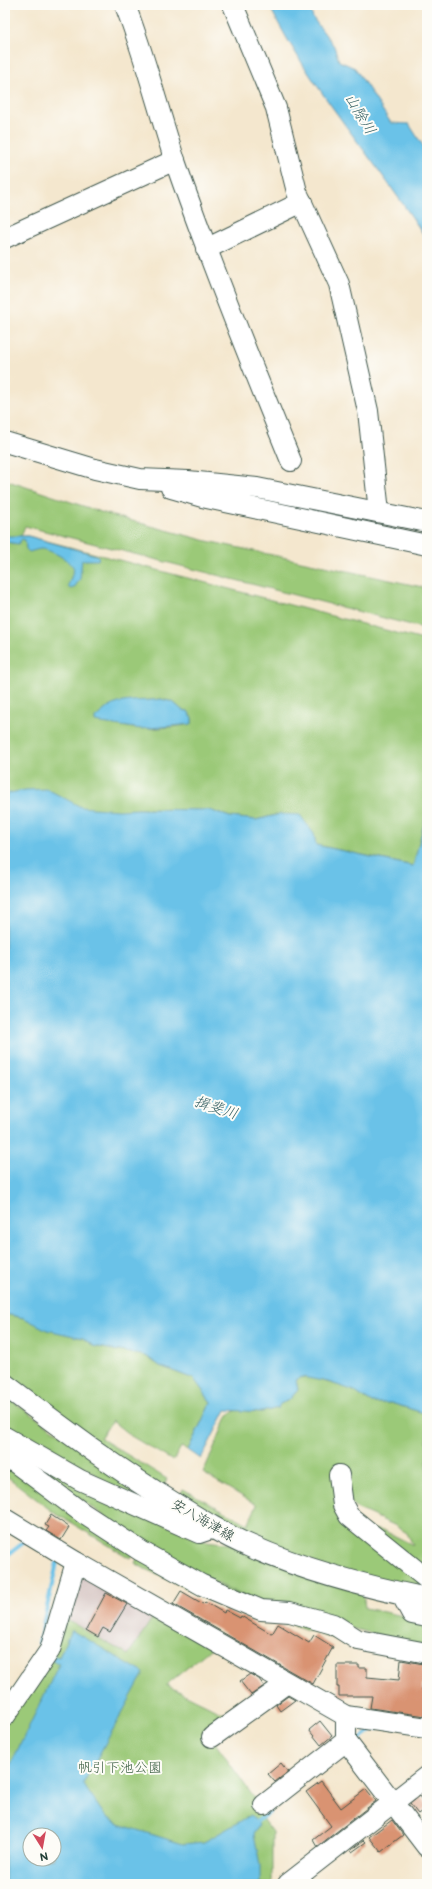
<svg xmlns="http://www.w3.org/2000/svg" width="432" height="1889" font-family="'Balsamiq Sans','Klee One',sans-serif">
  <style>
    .industrial { fill: #d1bfbe }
    .green { fill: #9bc978; stroke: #5d8356; fill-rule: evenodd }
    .water { fill: #6bc2e8; stroke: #45808e; fill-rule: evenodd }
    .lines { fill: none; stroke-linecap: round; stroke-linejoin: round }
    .stream { stroke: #6bc2e8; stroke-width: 4 }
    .building { fill: #d99372 }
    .minor-casing { stroke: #3f564b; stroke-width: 22 }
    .major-casing { stroke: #3f564b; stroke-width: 24 }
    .minor { stroke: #fff; stroke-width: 20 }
    .major { stroke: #fff; stroke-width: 22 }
    .labels { text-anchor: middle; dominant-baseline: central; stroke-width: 4; stroke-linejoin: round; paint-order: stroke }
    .street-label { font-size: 14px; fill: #1f3d34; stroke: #fdfcf7 }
    .park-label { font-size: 14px; fill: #3e6045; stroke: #fdfcf7 }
    .water-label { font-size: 15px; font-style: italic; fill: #325e61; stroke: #fdfcf7 }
  </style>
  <rect width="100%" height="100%" fill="#fdfcf7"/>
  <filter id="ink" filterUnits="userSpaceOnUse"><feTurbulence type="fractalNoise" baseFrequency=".025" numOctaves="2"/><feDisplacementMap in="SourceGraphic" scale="8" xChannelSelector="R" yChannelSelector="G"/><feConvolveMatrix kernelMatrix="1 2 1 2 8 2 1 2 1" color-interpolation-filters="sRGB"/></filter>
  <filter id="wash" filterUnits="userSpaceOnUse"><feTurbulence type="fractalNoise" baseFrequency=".012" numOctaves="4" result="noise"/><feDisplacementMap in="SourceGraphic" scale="16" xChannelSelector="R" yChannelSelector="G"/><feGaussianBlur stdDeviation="0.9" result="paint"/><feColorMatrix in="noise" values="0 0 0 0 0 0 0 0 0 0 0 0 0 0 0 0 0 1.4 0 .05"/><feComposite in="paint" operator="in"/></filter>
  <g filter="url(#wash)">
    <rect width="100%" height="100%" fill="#f4e7ce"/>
    <!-- industrial -->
    <polygon class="industrial" points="89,1576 155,1614 128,1655 64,1618 77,1579"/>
    <!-- green -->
    <g class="green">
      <path d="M5 480 110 515 207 541 427 588V629L25 526 21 536H28L427 641V812L414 866 316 845 314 834 280 814 256 820 230 817 209 810 138 809 5 830ZM161 699 173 702 182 710 188 711 192 718V724C175 727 136 732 121 725 114 722 108 717 102 713 117 699 142 702 161 699Z"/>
      <polygon points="5,1314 24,1318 66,1334 83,1338 93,1346 146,1356 160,1366 194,1379 211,1402 188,1450 181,1447 173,1461 131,1436 112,1421 100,1438 167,1479 161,1490 5,1375"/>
      <polygon points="302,1377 312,1378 341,1386 352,1390 372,1403 391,1403 427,1414 427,1573 372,1532 370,1529 385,1531 413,1545 407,1533 394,1525 356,1508 348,1502 338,1502 337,1509 344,1522 369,1544 427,1584 427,1587 423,1589 322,1566 258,1542 178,1499 183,1489 248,1524 257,1505 203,1473 228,1415 237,1410 262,1412 278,1408 279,1404 289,1400 298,1390 296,1380"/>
      <polygon points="5,1396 178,1515 121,1493 84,1467 79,1472 5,1432"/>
      <polygon points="5,1447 68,1476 109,1505 113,1499 199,1540 230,1544 363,1591 365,1608 427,1621 427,1647 266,1607 163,1557"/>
      <polygon points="5,1459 136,1551 355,1643 322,1635 282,1621 260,1622 145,1569 135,1563 138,1557 133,1554 130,1558 53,1512 5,1475"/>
      <path d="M155 1614 214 1646 166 1685 231 1717 208 1733 262 1809 263 1820 272 1832V1884H5V1723L64 1618 128 1655ZM30 1835H54V1859H30Z"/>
    </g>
    <!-- water -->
    <g class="water">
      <path d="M269 5H309L313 18 334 46 339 61 355 68 391 123 409 124 427 152V240C377 161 310 89 269 5Z"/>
      <path d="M5 536H28L96 555 99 557 98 560H82L80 579 74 588 70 589 68 586 74 569C72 561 51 550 42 549 38 549 33 551 29 552L26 549 25 540 22 539 18 544 5 542Z"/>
      <path d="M161 699 173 702 182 710 188 711 192 718V724L141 729 95 722V718C99 715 103 711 107 708 122 698 144 702 161 699Z"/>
      <polygon points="47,789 81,807 118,810 138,809 209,810 230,817 256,820 280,814 300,815 314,834 316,845 413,866 427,812 427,1414 391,1403 372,1403 352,1390 328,1382 302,1377 296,1380 298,1390 289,1400 280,1404 278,1408 262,1412 226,1410 201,1459 188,1450 211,1402 194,1379 160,1366 146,1356 93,1346 83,1338 47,1330 24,1318 5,1314 5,798 9,793 25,790"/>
      <path d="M71 1630 144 1673 83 1784 105 1816 121 1825 183 1844 204 1842 251 1815 259 1825 254 1834 260 1865V1884H5V1776L59 1664 51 1660 54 1656 59 1657ZM30 1835H54V1859H30Z"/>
    </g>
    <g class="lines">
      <!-- stream -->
      <g class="stream">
        <polyline points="5,1557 27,1540"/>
        <polyline points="39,1643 58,1558"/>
        <polyline points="356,1742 373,1729 377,1729"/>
        <polyline points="254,1824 269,1812"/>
        <polyline points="420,1884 427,1879"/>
      </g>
    </g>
    <g id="blocks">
      <!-- building -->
      <g class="building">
        <polygon points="51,1515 69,1527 61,1540 46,1531 49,1527 45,1525"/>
        <polygon points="181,1591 203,1604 205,1602 224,1613 225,1610 240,1618 241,1616 268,1632 272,1634 278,1624 309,1643 314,1635 333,1647 313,1684 173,1604"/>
        <polygon points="106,1593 127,1604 110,1632 103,1628 98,1637 86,1630"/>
        <polygon points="401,1660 424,1664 422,1690 427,1690 426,1716 370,1708 372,1696 339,1696 339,1687 337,1687 337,1665 359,1665 359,1668 367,1668 367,1677 399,1680"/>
        <polygon points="250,1674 259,1679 264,1686 251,1695 240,1681"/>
        <polygon points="288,1696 295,1700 280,1711 276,1705"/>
        <polygon points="320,1721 332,1736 321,1745 309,1730"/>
        <polygon points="281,1763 288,1772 275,1782 268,1774"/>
        <polygon points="321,1781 341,1808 366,1789 376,1801 317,1847 313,1840 331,1826 306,1792"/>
        <polygon points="420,1796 427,1805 427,1807 418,1814 410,1804"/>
        <polygon points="392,1820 403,1835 381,1852 369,1837"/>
        <polygon points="364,1840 366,1842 352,1852 351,1850"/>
      </g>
    </g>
  </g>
  <g filter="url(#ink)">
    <use href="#blocks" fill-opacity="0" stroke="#3f564b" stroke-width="1"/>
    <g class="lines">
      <defs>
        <g id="minor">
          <path d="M125 5C145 56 158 109 175 161 210 262 250 361 291 461"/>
          <polyline points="233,5 276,108 297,192 339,284 368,411 379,512"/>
          <polyline points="5,238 175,160"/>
          <polyline points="206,249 302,202"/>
          <polyline points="5,442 95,469 140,479 188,481 257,488 427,522"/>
          <polyline points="171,488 202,497 427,545"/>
          <polyline points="5,1437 80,1480 199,1533 214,1528"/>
          <polyline points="5,1455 84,1514 141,1551 202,1585 261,1610 290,1612 333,1624 358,1640 427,1653"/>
          <polyline points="339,1475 343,1505 349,1516 427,1579"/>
          <polyline points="5,1519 76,1562 346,1716 427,1728"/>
          <polyline points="401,1594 412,1614 427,1617"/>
          <polyline points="5,1716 50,1650 76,1562"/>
          <polyline points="346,1716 346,1741 427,1847"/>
          <polyline points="212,1737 287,1683"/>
          <polyline points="264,1805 346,1741"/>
          <polyline points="288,1884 427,1776"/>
        </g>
        <path id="major" d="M5 1385C61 1427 116 1469 176 1505 200 1520 224 1535 250 1546 306 1571 367 1587 427 1599"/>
      </defs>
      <!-- minor casing -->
      <use href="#minor" class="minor-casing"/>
      <!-- major casing -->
      <use href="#major" class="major-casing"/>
      <!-- minor -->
      <use href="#minor" class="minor"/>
      <!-- major -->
      <use href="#major" class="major"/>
    </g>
  </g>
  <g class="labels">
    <!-- street labels -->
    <g class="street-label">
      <text transform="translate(203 1520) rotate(30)">安八海津線</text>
    </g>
    <!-- park labels -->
    <g class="park-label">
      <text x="120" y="1767">帆引下池公園</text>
    </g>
    <!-- water labels -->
    <g class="water-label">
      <text transform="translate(360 114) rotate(59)">山除川</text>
      <text transform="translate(216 1108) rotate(18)">揖斐川</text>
    </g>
  </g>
  <!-- margin -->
  <rect width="432" height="1889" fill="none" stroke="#fdfcf7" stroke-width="20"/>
  <!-- north arrow -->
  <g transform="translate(42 1847) rotate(169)"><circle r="19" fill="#fdfcf7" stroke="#a4b0a9"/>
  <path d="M0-3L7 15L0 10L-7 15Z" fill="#d1495b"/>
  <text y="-6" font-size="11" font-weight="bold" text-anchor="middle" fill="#1f3d34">N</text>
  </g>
</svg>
